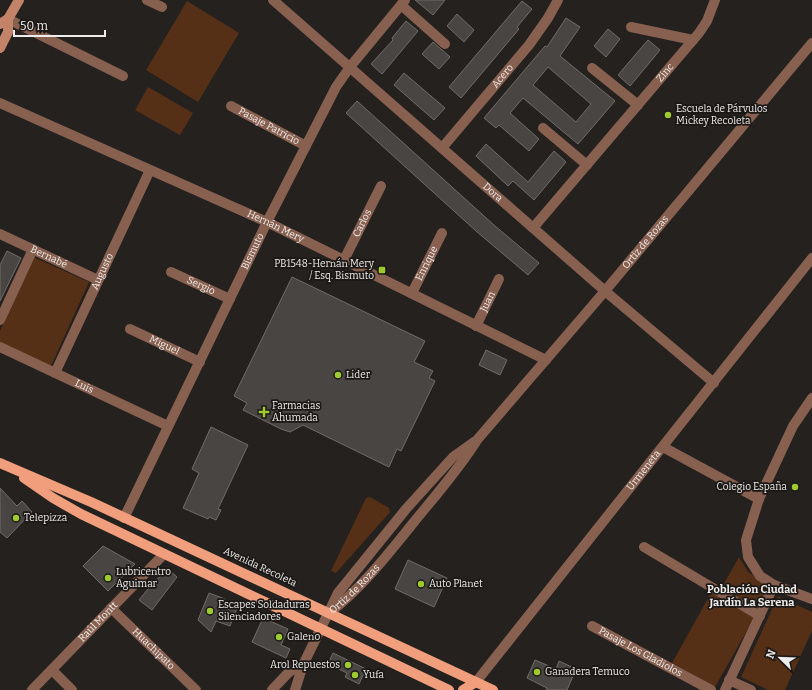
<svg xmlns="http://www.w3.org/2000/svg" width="812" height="690" font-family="Bitter,serif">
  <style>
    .green { fill: #563016 }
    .building { fill: #494543; stroke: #706c69; fill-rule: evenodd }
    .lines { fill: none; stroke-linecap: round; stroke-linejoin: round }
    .minor { stroke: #886050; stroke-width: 10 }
    .tertiary { stroke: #886050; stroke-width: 10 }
    .secondary { stroke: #c38369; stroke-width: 10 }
    .primary { stroke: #f09e7c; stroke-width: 10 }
    .poi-dot { fill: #9dca30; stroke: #1b1816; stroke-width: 1.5 }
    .labels { text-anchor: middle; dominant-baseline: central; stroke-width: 3.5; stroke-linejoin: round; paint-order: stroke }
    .street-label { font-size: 10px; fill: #efedeb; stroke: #1b1816 }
    .poi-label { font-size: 10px; fill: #efedeb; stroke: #1b1816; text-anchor: start }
    .neighbourhood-label { font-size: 11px; font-weight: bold; fill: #efedeb; stroke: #1b1816 }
  </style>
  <rect width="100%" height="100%" fill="#24211f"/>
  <!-- green -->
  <g class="green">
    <polygon points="187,1 239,33 198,102 146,70"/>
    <polygon points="148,87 193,113 180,135 135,110"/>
    <polygon points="33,257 89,282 50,368 0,345 0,331"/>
    <polygon points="370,497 389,508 390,512 336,573 331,571 366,498"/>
    <polygon points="739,557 748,572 772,586 758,609 722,587"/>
    <polygon points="711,593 754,618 715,687 672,663"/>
    <polygon points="778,596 812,612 812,631 785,690 768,690 741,677"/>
  </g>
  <!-- building -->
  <g class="building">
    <polygon points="415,0 445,0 433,15"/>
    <polygon points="522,1 532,9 517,27 519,29 461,98 449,87"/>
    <polygon points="457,14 474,30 464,42 447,26"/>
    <path d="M566 18 580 27 560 56 615 101 578 144 523 98 510 113 539 139 529 151 499 125 496 128 484 118 545 46 547 47ZM548 67 591 104 576 122 533 85Z"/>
    <polygon points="406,21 418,31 382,74 371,64 393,40 392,38"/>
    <polygon points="608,29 620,39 606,57 594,46"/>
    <polygon points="648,40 660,50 630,86 618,75"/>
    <polygon points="433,42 450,57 439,69 422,54"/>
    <polygon points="404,73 445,108 434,120 394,85"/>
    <polygon points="357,101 495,226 539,263 528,275 476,231 346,113"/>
    <polygon points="486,144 528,182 554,151 566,162 534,200 513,181 508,186 476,156"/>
    <polygon points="7,251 21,258 0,301 0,265"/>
    <polygon points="292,277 425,341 414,362 433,371 429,378 435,381 401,451 397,449 389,467 303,425 290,432 281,429 243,410 247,403 234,396"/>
    <polygon points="486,350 507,360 500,375 479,365"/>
    <polygon points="211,427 248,445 218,509 221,510 216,520 209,517 208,519 183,508 199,473 192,469"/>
    <polygon points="0,488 17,506 22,501 32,512 7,538 0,532"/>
    <polygon points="103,546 135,564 108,591 83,566"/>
    <polygon points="408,560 447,578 434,607 395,589"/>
    <polygon points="168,569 177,577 152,610 139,600 153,583"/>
    <polygon points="209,593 225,599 223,603 237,608 230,626 216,621 211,632 198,620"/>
    <polygon points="263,618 288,629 281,645 290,649 286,658 252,642"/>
    <polygon points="333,653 366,669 359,684 345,677 347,673 328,664"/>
    <polygon points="535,660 556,669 559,661 576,669 567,690 546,690 547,688 527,678"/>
  </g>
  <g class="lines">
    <!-- minor -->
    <g class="minor">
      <polyline points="147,0 162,7"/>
      <path id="s1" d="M273 0 605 291 714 383"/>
      <polyline points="401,5 445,44"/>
      <polyline points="8,19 123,76"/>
      <polyline points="631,27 693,40"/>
      <polyline points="592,68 638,105"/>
      <path id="s2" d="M0 103 267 222 546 360"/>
      <path id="s3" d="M231 106 306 146"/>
      <polyline points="543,128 587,165"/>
      <path id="s4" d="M442 148 529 45 548 18 558 0"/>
      <path id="s5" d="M533 228 699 33 707 21 715 0"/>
      <path id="s6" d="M0 234 98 280"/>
      <path id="s7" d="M344 260 381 186"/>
      <path id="s8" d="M171 272 230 299"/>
      <path id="s9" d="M412 293 442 233"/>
      <polyline points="0,320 33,249"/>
      <path id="s10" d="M476 326 499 279"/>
      <path id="s11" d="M130 329 200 362"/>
      <path id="s12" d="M0 347 168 426"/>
      <path id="s13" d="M55 373 150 170"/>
      <polyline points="812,398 793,426 759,499 746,540 748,557 760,576 774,585 812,599"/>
      <polyline points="663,447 759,499"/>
      <path id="s14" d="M124 518 267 222 336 87 350 67 405 0"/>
      <polyline points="644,547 760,616"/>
      <path id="s15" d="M111 608 196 690"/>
      <path id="s16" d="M592 626 711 690"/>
      <polyline points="52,670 72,690"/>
      <polyline points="729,680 751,690"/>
      <path id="s17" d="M476 682 812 258"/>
      <path id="s18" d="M32 690 164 554"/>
      <polyline points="272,690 289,672 303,665"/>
      <polyline points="725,690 774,585"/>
    </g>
    <!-- tertiary -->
    <g class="tertiary">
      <path id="s19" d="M329 613C362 588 388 554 414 522 436 495 459 469 477 440L605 291 812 43"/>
      <polyline points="295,690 303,665 338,593 406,509 453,457 474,442"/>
    </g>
    <!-- secondary -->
    <g class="secondary">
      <polyline points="0,24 8,19 19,0"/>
      <polyline points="0,48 8,32 8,19"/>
    </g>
    <!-- primary -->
    <g class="primary">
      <polyline points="0,463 91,502 493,690"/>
      <polyline points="24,478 53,498 81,514 449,690"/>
      <polyline points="463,690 476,682"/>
    </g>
  </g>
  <!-- markers -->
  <g class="poi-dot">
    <circle cx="668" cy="115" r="4"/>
    <rect x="378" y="266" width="8" height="8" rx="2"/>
    <circle cx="338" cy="375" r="4"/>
    <path d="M262 406h4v4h4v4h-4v4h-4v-4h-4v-4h4z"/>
    <circle cx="795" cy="487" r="4"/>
    <circle cx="16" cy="518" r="4"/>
    <circle cx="108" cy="578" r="4"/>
    <circle cx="421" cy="584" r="4"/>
    <circle cx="210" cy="611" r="4"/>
    <circle cx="279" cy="637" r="4"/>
    <circle cx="348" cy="665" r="4"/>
    <circle cx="537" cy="672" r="4"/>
    <circle cx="355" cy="675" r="4"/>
  </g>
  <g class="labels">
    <!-- street labels -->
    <g class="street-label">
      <text stroke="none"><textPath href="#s5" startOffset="204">Zinc</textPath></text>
      <text stroke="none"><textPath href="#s4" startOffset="94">Acero</textPath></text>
      <text stroke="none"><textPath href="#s3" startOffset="43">Pasaje Patricio</textPath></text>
      <text stroke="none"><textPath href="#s1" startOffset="292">Dora</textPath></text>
      <text stroke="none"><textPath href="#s7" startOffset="41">Carlos</textPath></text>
      <text stroke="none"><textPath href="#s2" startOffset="302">Hernán Mery</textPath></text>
      <text stroke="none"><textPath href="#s19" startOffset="488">Ortiz de Rozas</textPath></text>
      <text stroke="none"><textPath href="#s14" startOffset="296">Bismuto</textPath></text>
      <text stroke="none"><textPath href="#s6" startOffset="54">Bernabé</textPath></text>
      <text stroke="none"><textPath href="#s9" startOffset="33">Enrique</textPath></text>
      <text stroke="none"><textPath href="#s13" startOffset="112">Augusto</textPath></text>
      <text stroke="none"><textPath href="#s8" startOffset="33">Sergio</textPath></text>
      <text stroke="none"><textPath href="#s10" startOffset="27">Juan</textPath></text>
      <text stroke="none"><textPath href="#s11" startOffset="38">Miguel</textPath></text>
      <text stroke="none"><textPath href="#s12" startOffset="93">Luis</textPath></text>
      <text stroke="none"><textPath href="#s17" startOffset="270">Urmeneta</textPath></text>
      <text transform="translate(260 567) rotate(25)">Avenida Recoleta</text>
      <text stroke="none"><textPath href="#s19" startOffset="35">Ortiz de Rozas</textPath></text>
      <text stroke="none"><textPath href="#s18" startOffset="95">Raúl Montt</textPath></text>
      <text stroke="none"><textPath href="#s15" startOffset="59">Huachipato</textPath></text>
      <text stroke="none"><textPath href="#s16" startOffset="55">Pasaje Los Gladiolos</textPath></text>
    </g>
    <!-- poi labels -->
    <g class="poi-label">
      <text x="676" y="109">Escuela de Párvulos<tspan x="676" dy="12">Mickey Recoleta</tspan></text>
      <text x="374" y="264" text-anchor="end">PB1548-Hernán Mery<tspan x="374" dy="12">/ Esq. Bismuto</tspan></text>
      <text x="346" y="375">Lider</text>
      <text x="272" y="406">Farmacias<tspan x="272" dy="12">Ahumada</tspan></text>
      <text x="787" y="487" text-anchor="end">Colegio España</text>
      <text x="24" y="518">Telepizza</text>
      <text x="116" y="572">Lubricentro<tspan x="116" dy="12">Aguimar</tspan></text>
      <text x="429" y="584">Auto Planet</text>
      <text x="218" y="605">Escapes Soldaduras<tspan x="218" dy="12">Silenciadores</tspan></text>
      <text x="287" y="637">Galeno</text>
      <text x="340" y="665" text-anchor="end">Arol Repuestos</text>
      <text x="545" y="672">Ganadera Temuco</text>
      <text x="363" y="675">Yufa</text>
    </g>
    <!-- neighbourhood labels -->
    <g class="neighbourhood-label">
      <text x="752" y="589">Población Ciudad<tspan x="752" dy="13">Jardín La Serena</tspan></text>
    </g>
  </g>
  <!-- north arrow -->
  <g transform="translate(780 658) rotate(293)" stroke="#1b1816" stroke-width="3" paint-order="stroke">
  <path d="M0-3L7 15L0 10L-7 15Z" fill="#efedeb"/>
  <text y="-6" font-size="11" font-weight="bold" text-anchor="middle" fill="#efedeb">N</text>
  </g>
  <!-- scale -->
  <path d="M14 30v6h91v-6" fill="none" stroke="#efedeb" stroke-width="2"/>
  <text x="20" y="30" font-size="12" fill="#efedeb" stroke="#1b1816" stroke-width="3" paint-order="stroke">50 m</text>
</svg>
